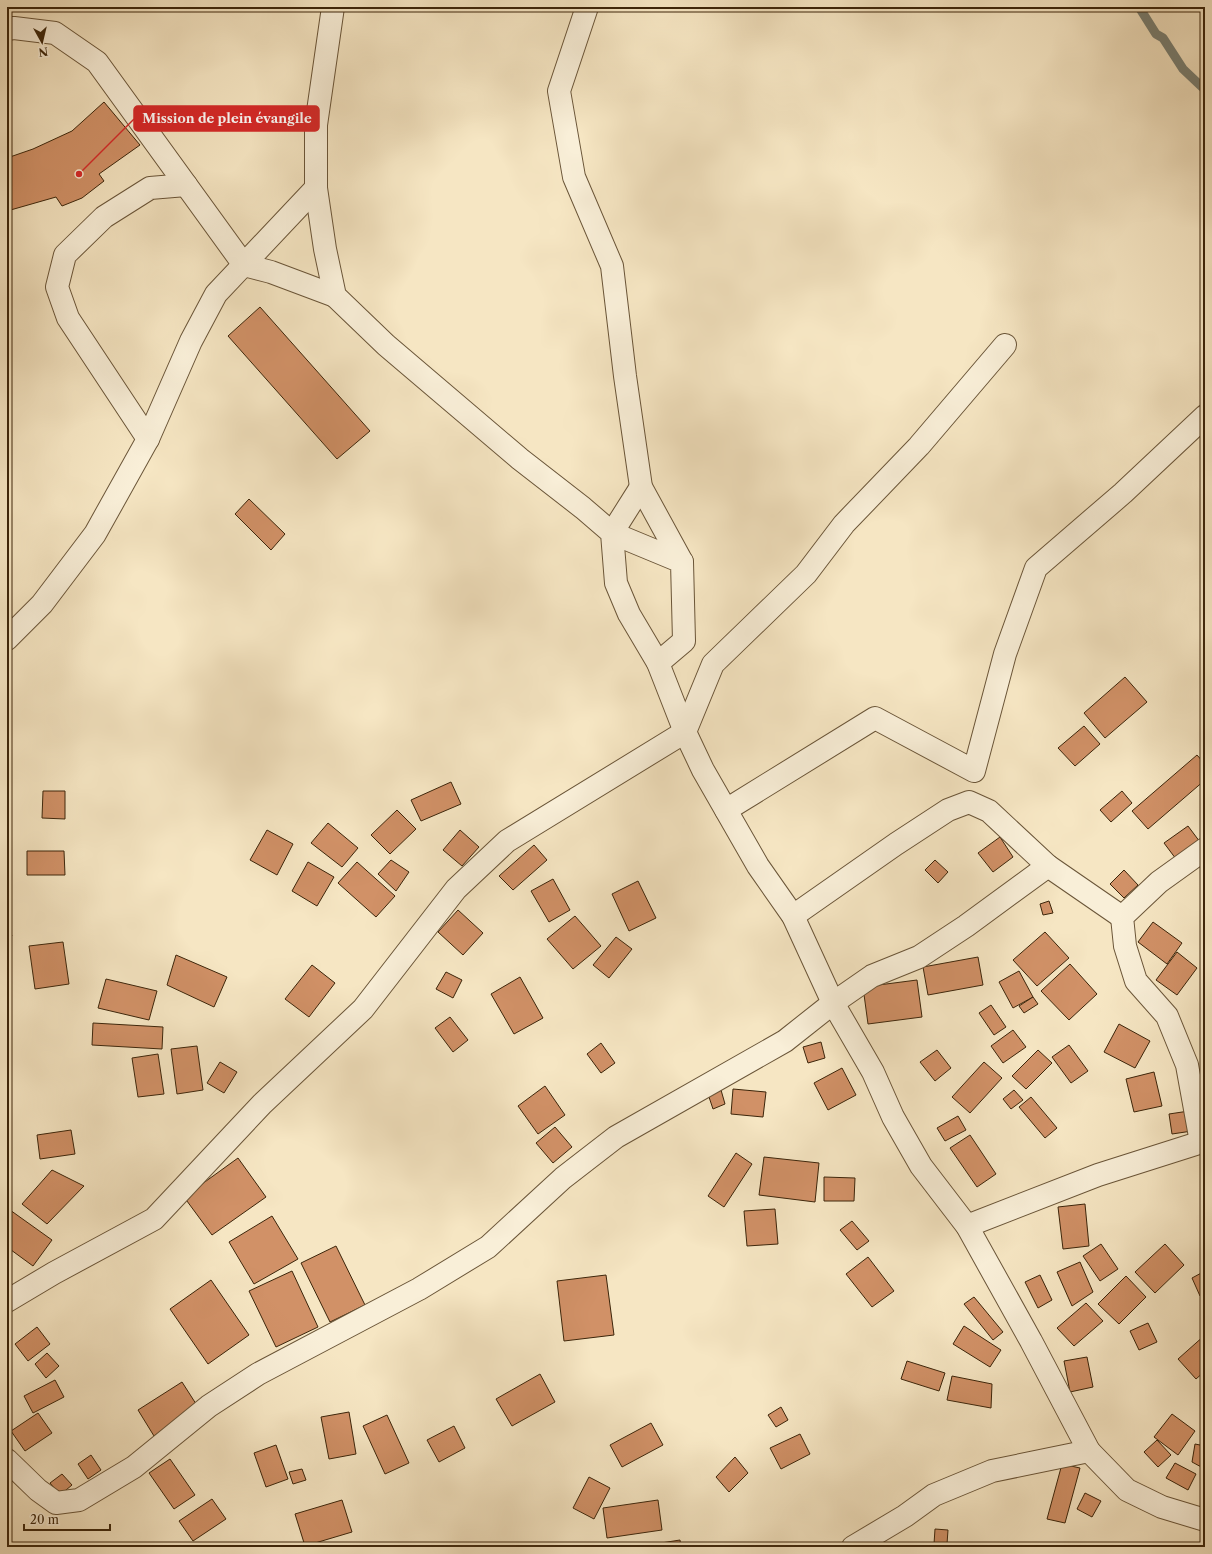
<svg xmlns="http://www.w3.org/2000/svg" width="1212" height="1554" font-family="'Libre Caslon Text',serif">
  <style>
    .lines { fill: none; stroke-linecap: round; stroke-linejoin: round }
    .stream { stroke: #788075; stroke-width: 9 }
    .building { fill: #d19167; stroke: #3c250a }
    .minor-casing { stroke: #6a5538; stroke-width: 24 }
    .minor { stroke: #f9efd8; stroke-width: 22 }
    .leader { fill: none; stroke: #d62828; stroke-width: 1.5 }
    .callout-dot { fill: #d62828; stroke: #f9efd8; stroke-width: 1.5 }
    .callout { fill: #d62828; stroke: #d62828; stroke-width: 1.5 }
    .callout-label { font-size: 13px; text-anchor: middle; font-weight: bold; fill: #fff }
  </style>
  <rect width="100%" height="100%" fill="#f6e6c3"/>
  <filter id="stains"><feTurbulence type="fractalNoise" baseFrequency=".005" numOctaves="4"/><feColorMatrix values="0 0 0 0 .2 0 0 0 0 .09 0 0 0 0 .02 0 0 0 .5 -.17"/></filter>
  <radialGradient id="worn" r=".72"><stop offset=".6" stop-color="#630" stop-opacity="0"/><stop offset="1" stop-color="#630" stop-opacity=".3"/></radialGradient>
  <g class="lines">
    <!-- stream -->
    <polyline class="stream" points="1139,7 1156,34 1163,38 1183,69 1202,87 1205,87"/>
  </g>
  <!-- building -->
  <g class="building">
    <polygon points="104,102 140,145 99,174 104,181 82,198 62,206 56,197 7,211 7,158 33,149 72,131"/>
    <polygon points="260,307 370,431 337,459 228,336"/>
    <polygon points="249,499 285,534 271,550 235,514"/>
    <polygon points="1125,677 1147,702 1105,738 1084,713"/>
    <polygon points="1084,726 1100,744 1075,766 1058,748"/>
    <polygon points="1197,755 1205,764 1205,780 1148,829 1132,811"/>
    <polygon points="451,782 461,804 421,821 411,800"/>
    <polygon points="43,791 65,791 65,819 42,818"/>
    <polygon points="1122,791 1132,803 1111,822 1100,810"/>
    <polygon points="397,810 416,829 390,854 371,835"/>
    <polygon points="328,823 358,848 342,867 311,843"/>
    <polygon points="1188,826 1200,842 1176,859 1164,843"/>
    <polygon points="267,830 293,844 277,875 250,860"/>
    <polygon points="460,830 479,847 462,866 443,850"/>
    <polygon points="1000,837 1013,857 993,872 978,853"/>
    <polygon points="534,845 547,860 513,890 499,876"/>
    <polygon points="27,851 64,851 65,875 27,875"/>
    <polygon points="391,860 409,872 396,891 378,874"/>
    <polygon points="935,860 948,872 938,883 925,870"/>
    <polygon points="308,862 334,877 317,906 292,891"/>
    <polygon points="357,862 395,896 376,917 338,883"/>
    <polygon points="1124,870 1138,885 1124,898 1110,884"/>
    <polygon points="553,879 570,910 549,922 531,891"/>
    <polygon points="638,881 656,918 629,931 612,894"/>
    <polygon points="1049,901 1053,913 1043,915 1040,904"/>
    <polygon points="458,910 483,933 463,955 438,932"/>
    <polygon points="575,916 601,946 573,969 547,939"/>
    <polygon points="1153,922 1182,943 1167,964 1138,942"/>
    <polygon points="1045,932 1069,958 1037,986 1013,960"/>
    <polygon points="7,933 12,935 7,945"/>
    <polygon points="616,937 632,949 609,978 593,965"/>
    <polygon points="63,942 69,984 35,989 29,946"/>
    <polygon points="1177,952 1197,968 1177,995 1156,980"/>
    <polygon points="176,955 227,977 214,1007 167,985"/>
    <polygon points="978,957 983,985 928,995 923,967"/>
    <polygon points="1070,964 1097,994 1069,1020 1041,991"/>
    <polygon points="312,965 335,983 309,1017 285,999"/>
    <polygon points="1019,971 1033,997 1013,1008 999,982"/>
    <polygon points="446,972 462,980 453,998 436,989"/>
    <polygon points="520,977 543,1018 514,1034 491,994"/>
    <polygon points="106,979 157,991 149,1020 98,1008"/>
    <polygon points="917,980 922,1017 868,1024 863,987"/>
    <polygon points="1033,997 1038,1004 1024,1013 1019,1006"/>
    <polygon points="991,1005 1006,1027 994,1035 979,1013"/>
    <polygon points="450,1017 468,1040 453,1052 435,1028"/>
    <polygon points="93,1023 163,1027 162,1049 92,1045"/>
    <polygon points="1119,1024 1150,1041 1135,1068 1104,1052"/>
    <polygon points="1013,1030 1026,1047 1003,1063 991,1046"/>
    <polygon points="821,1042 825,1058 808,1063 803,1047"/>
    <polygon points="601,1043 615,1063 601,1073 587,1054"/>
    <polygon points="1069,1045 1088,1071 1071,1083 1052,1057"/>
    <polygon points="197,1046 203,1090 177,1094 171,1049"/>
    <polygon points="937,1050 951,1068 935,1081 920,1062"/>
    <polygon points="1038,1050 1052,1063 1026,1089 1012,1076"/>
    <polygon points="158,1054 164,1094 138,1097 132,1058"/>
    <polygon points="220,1062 237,1072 224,1093 207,1083"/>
    <polygon points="984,1062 1002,1078 970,1113 952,1097"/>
    <polygon points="842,1068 856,1095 828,1110 814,1083"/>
    <polygon points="1154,1072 1162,1106 1134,1112 1126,1079"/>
    <polygon points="545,1086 565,1115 538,1134 518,1106"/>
    <polygon points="733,1089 766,1092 763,1117 731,1114"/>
    <polygon points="721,1090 725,1104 713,1109 708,1094"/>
    <polygon points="1014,1090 1023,1100 1011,1109 1003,1099"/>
    <polygon points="1031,1097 1057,1128 1045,1138 1019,1107"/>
    <polygon points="1189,1111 1192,1131 1172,1134 1169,1114"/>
    <polygon points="958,1116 966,1130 945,1141 937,1128"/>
    <polygon points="555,1127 572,1147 553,1163 536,1143"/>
    <polygon points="71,1130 75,1154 40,1159 37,1135"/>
    <polygon points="970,1135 996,1174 977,1187 950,1148"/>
    <polygon points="736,1153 752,1164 724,1207 708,1196"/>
    <polygon points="764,1157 819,1163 815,1202 759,1195"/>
    <polygon points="238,1158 266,1197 212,1235 184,1197"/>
    <polygon points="52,1170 84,1186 47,1224 22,1204"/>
    <polygon points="824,1177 855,1178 854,1201 824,1201"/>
    <polygon points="1085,1204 1089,1246 1063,1249 1058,1207"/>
    <polygon points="775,1209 778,1244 747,1246 744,1211"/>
    <polygon points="10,1210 52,1240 33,1266 7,1247 7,1214"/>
    <polygon points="272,1216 298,1259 254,1284 229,1242"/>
    <polygon points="852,1221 869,1241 857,1250 840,1230"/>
    <polygon points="1101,1244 1118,1269 1100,1281 1083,1256"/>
    <polygon points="1165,1244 1184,1265 1155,1293 1135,1272"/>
    <polygon points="336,1246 365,1305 330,1322 301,1263"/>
    <polygon points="868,1257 894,1291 872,1307 846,1274"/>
    <polygon points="1080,1262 1093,1292 1072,1306 1057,1272"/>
    <polygon points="292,1271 318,1327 276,1347 249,1291"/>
    <polygon points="1205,1271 1205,1293 1200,1296 1192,1278"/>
    <polygon points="606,1275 614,1335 564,1341 557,1281"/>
    <polygon points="1040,1275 1052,1300 1038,1308 1025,1282"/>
    <polygon points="1126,1276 1146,1297 1119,1324 1098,1304"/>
    <polygon points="211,1280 249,1335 208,1364 170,1309"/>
    <polygon points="974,1297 1003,1332 993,1340 964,1304"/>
    <polygon points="1086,1303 1103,1321 1074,1346 1057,1328"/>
    <polygon points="1148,1323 1157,1342 1139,1350 1130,1331"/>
    <polygon points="964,1326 1001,1350 990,1367 953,1344"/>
    <polygon points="37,1327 50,1344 28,1361 15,1344"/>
    <polygon points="1205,1335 1205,1371 1196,1379 1178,1359"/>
    <polygon points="47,1353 59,1366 46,1378 35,1364"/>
    <polygon points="1087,1357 1093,1387 1070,1392 1064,1361"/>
    <polygon points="907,1361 945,1373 939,1391 901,1379"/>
    <polygon points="540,1374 555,1402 512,1426 496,1399"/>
    <polygon points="952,1376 992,1384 991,1408 947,1400"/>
    <polygon points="55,1380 64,1397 33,1413 24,1396"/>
    <polygon points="182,1382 198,1407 154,1436 138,1410"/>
    <polygon points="781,1407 788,1420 776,1427 768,1415"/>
    <polygon points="349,1412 356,1454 329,1459 321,1417"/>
    <polygon points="38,1413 52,1433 25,1451 11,1431"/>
    <polygon points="1172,1414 1195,1431 1178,1455 1154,1437"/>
    <polygon points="387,1415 409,1463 385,1474 363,1426"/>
    <polygon points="651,1423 663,1445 622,1467 610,1445"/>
    <polygon points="454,1426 465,1448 439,1462 427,1440"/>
    <polygon points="800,1434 810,1454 781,1469 770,1448"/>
    <polygon points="1157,1440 1171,1455 1158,1467 1144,1452"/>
    <polygon points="1195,1444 1205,1446 1205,1469 1192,1462"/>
    <polygon points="276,1445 288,1479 266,1487 254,1453"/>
    <polygon points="91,1455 101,1470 88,1479 78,1464"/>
    <polygon points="735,1457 748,1473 729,1492 716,1477"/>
    <polygon points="170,1459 195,1495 174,1509 149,1473"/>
    <polygon points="1175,1463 1196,1474 1188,1490 1166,1478"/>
    <polygon points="1062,1464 1080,1468 1065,1523 1047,1519"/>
    <polygon points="302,1469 306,1480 293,1484 289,1472"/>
    <polygon points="62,1474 72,1485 60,1495 50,1483"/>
    <polygon points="589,1477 610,1488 594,1519 573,1508"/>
    <polygon points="1085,1493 1101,1501 1092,1517 1077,1509"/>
    <polygon points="212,1499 226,1519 193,1541 179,1521"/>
    <polygon points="342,1500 352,1532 305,1546 295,1514"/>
    <polygon points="658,1500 662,1530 607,1538 603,1508"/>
    <polygon points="935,1529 948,1530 947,1544 934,1544"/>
    <polygon points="680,1540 681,1547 661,1547 661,1543"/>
    <polygon points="1016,1543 1016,1547 988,1547 988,1546"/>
  </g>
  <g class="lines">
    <defs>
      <g id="minor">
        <polyline points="333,7 316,125 316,188 325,249 335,296 386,345 520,459 583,508 612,533 616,583 629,614 658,663 685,732 703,770 758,866 793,916 833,1003 873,1072 893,1117 921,1166 967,1226 1031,1341 1089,1451 1127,1490 1162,1507 1205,1520"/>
        <polyline points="587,7 559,91 574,177 612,266 625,376 641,487 682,562"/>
        <polyline points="7,29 14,28 55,33 97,62 244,265 271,272 335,296"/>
        <polyline points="148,439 68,318 57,287 65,255 104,217 150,188 186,185"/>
        <polyline points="641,487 612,533 682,562 684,641 658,663"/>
        <polyline points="7,639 42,604 95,534 148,439 191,341 216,294 316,188"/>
        <polyline points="726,810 875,718 974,771 1005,654 1036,568 1123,493 1205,416"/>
        <polyline points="1048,866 1122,917"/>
        <polyline points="1201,1142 1187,1065 1167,1016 1136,981 1125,946 1122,917 1159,882 1205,849"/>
        <polyline points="967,1226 1098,1175 1205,1141"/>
        <polyline points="7,1301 54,1273 154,1219 262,1104 363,1009 456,889 507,841 685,732 713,664 806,574 844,524 919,446 1005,345"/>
        <polyline points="7,1460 38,1490 56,1503 79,1500 134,1467 209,1406 258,1374 419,1289 488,1247 563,1178 616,1137 785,1041 833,1003 872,976 919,957 966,926 1048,866 989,811 969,802 948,810 896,844 793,916"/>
        <polyline points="853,1547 905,1516 934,1495 992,1471 1089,1451"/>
      </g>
    </defs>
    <!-- minor casing -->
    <use href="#minor" class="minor-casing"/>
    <!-- minor -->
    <use href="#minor" class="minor"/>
  </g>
  <!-- callouts -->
  <path class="leader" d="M79 174L134 119"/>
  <circle class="callout-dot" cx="79" cy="174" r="4"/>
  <rect class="callout" x="134" y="106" width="185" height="25" rx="4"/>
  <g class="callout-label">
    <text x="227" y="123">Mission de plein évangile</text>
  </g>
  <!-- margin -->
  <rect width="1212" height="1554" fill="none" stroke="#f6e6c3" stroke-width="24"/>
  <rect x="8" y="8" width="1196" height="1538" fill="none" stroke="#3c250a" stroke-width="2"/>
  <rect x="12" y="12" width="1188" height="1530" fill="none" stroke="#3c250a"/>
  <!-- north arrow -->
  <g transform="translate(42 42) rotate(172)" stroke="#f9efd8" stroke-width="3" paint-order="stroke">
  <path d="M0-3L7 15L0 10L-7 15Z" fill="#3c250a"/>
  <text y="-6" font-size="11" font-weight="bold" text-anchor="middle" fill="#3c250a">N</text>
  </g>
  <!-- scale -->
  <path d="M24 1524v6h86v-6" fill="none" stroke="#3c250a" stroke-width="2"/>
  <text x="30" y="1524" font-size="12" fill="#3c250a" stroke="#f9efd8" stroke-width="3" paint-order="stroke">20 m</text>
  <rect width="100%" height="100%" filter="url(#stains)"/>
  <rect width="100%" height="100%" fill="url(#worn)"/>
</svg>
